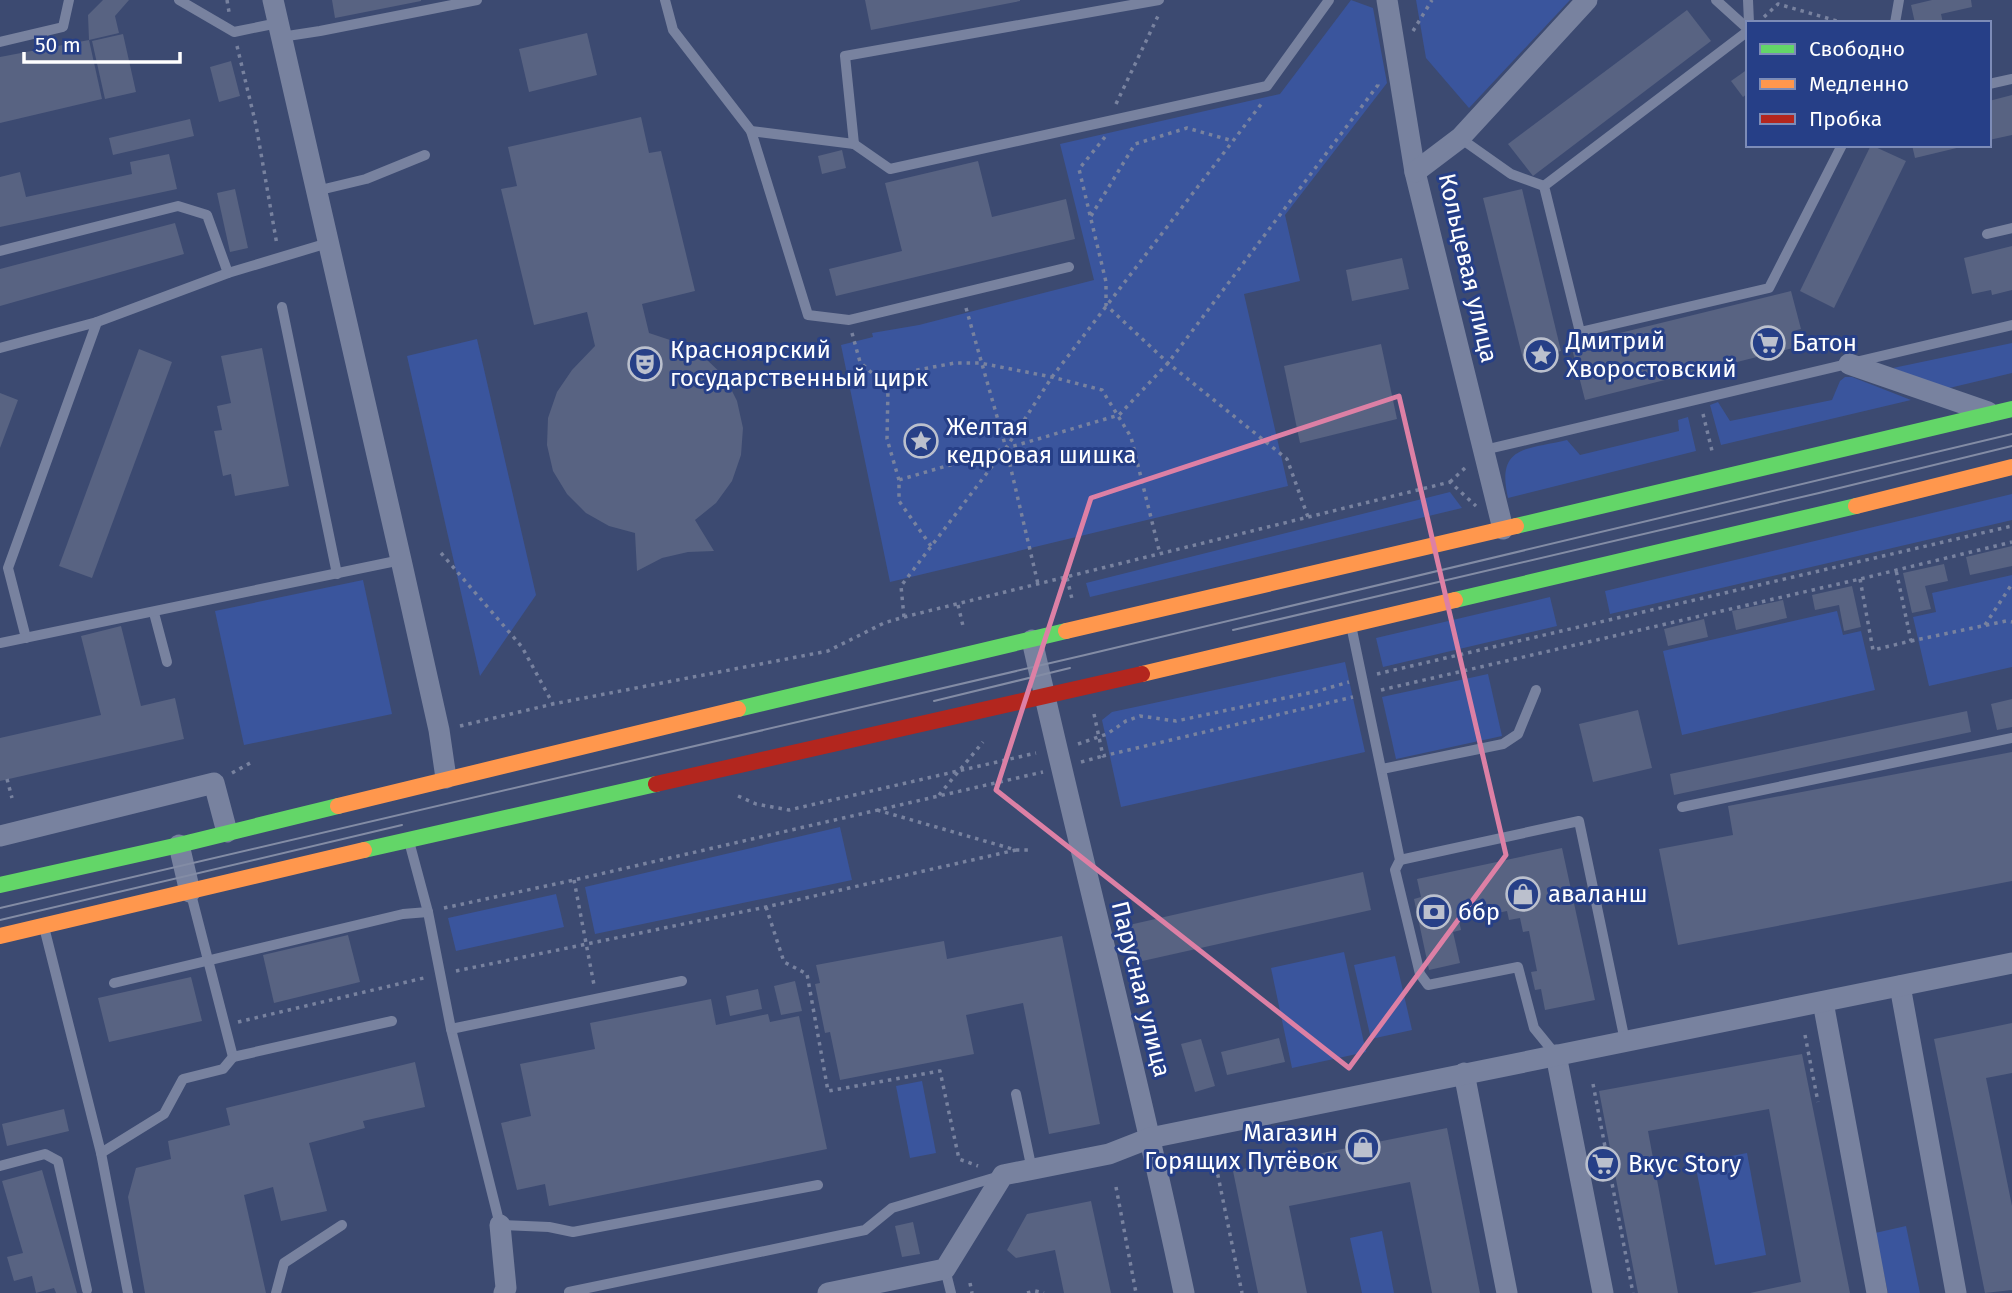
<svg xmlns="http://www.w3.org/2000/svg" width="2012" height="1293" font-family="'Fira Sans',sans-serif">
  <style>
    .green { fill: #3a559d }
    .building { fill: #586382 }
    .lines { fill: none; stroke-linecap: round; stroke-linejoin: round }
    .path { stroke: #78829f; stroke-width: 3.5; stroke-dasharray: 3.5 5; stroke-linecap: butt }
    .lane { stroke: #78829f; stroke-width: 10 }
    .street { stroke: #78829f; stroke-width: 21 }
    .fast { stroke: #63d668; stroke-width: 16 }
    .slow { stroke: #ff974d; stroke-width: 16 }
    .jam { stroke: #b3261e; stroke-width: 16 }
    .tram { stroke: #838ca5; stroke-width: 2 }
    .marked { fill: none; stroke: #dd80a5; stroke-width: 5; stroke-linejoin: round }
    .labels { text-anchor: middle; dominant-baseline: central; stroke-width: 6; stroke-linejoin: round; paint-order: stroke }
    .street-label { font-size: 24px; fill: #fff; stroke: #263f87 }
    .poi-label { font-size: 24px; fill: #fff; stroke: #263f87; text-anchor: start }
  </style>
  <rect width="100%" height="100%" fill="#3c4a71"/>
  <!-- green -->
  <g class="green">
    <polygon points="1351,0 1373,8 1387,83 1285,215 1300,281 1244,294 1288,486 890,582 841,345 873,337 872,333 919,325 1094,280 1060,144 1280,94"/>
    <polygon points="1416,0 1570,0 1469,108 1426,58"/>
    <polygon points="477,339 536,595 480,676 407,356"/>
    <polygon points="2012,343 2012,373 1945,389 1893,368"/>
    <polygon points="1845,377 1852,377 1911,400 1721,445 1710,405 1718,402 1730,421 1832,400 1840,381"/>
    <path d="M1688 417 1696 451 1508 498C1496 445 1526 450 1567 440L1580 455 1679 431 1678 420Z"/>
    <polygon points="1450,492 1462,508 1090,597 1086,583"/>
    <polygon points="2012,494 2012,520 1610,614 1605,591"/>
    <polygon points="2012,575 2012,667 1929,686 1913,617 1936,612 1932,593"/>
    <polygon points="363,580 392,714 244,745 215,611"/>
    <polygon points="1550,597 1557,626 1383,667 1376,638"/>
    <polygon points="1837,611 1843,635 1861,631 1875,690 1682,735 1663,651"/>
    <polygon points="1345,662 1365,752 1121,807 1102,720 1112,712"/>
    <polygon points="1488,674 1502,736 1396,759 1382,697"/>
    <polygon points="840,827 852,880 595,934 585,887"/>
    <polygon points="556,894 564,927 456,951 448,918"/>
    <polygon points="1344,952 1366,1052 1292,1068 1271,968"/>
    <polygon points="1395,956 1412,1030 1371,1039 1354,965"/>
    <polygon points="922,1081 936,1153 910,1158 896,1086"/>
    <polygon points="1747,1153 1766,1255 1715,1265 1695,1163"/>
    <polygon points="1906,1226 1920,1293 1888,1293 1875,1233"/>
    <polygon points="1382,1231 1394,1293 1362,1293 1350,1238"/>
  </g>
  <!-- building -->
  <g class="building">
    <polygon points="103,0 129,0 115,16 119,33 89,40 88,15"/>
    <polygon points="332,0 421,0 421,1 335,18"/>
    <polygon points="865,0 1020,0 1020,1 871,30"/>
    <polygon points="1932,0 1971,0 1972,7 1941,14 1943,23 1915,23 1911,5"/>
    <polygon points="1687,10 1711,41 1533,176 1508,144"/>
    <polygon points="587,33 597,75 529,92 519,49"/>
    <polygon points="123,34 136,92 105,99 92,41"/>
    <polygon points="89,40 102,99 0,123 0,57"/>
    <polygon points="231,61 240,96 219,102 210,67"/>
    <polygon points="1748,69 1748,93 1743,97 1731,81"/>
    <polygon points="2012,95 2012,135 1989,140 1989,101"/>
    <polygon points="641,117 649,153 661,151 695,291 642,304 649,333 682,344 705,358 725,377 737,401 743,428 741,455 732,481 716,503 695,520 714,551 688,552 662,558 637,571 635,533 609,526 586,513 567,494 553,471 547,445 548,418 557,392 572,370 595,346 587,312 534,325 501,189 517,186 508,147"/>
    <polygon points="190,119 194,136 113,155 109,138"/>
    <polygon points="1871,145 1906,161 1834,308 1800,291"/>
    <polygon points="1912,145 1964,145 1965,146 1915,158"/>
    <polygon points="842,150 846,168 822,174 818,156"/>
    <polygon points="169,154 177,189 0,227 0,177 20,172 26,197 132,174 130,162"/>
    <polygon points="978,161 992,217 1066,199 1075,239 836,296 829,269 902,251 885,183"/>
    <polygon points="235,189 248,248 230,252 217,193"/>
    <polygon points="1522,189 1561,351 1523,359 1483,198"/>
    <polygon points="175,223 184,254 0,306 0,269"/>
    <polygon points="2012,246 2012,290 1992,295 1991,290 1972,294 1964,258"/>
    <polygon points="1402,258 1409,289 1352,301 1346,270"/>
    <polygon points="1791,291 1801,329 1793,331 1797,347 1585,400 1571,345"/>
    <polygon points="1381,344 1397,419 1300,443 1284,366"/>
    <polygon points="262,348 289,486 235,496 231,474 223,476 214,431 222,430 217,406 231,403 221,356"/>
    <polygon points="139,349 172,362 92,578 59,566"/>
    <polygon points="0,393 18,400 0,448"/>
    <polygon points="2012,546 2012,566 1970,575 1966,557"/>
    <polygon points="1944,564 1948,581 1925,586 1931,609 1912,613 1903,573"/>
    <polygon points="1852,586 1861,627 1844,631 1839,605 1815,610 1812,595"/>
    <polygon points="1783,600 1787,618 1736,630 1732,611"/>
    <polygon points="1704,619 1708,637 1668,646 1664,629"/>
    <polygon points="121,626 141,706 175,698 184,739 0,781 0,738 101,715 81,636"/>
    <polygon points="2012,699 2012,727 1997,730 1991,704"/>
    <polygon points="1638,710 1652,768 1593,782 1579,724"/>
    <polygon points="1967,711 1971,732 1674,795 1670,774"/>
    <polygon points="2012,752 2012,881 1678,945 1659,849 1733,835 1728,806"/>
    <polygon points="1562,848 1595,1000 1545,1010 1541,989 1535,990 1531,972 1537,971 1529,931 1523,932 1520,918 1509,920 1507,911 1459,921 1461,930 1453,932 1460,963 1429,970 1414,899 1421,897 1417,879"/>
    <polygon points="1363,872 1371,910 1138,962 1129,925"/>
    <polygon points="348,935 360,982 274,1003 263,955"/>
    <polygon points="1062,936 1100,1124 1049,1134 1023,1003 966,1015 974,1054 840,1080 830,1032 825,1033 815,984 820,983 816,965 944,941 947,959"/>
    <polygon points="191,977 202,1021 109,1042 98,998"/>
    <polygon points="795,981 802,1011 781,1015 774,986"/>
    <polygon points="758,989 762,1009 730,1016 726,996"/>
    <polygon points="711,999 716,1025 768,1014 770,1022 799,1016 827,1149 549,1206 545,1184 517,1190 501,1123 531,1116 520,1064 595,1049 590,1023"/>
    <polygon points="2012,1023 2012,1073 1986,1078 2012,1206 2012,1290 1985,1293 1934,1039"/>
    <polygon points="1279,1038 1285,1062 1227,1075 1221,1052"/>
    <polygon points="1201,1039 1215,1086 1195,1092 1181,1044"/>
    <polygon points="1802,1054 1850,1293 1750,1293 1801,1282 1769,1109 1648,1131 1678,1293 1638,1293 1599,1091"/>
    <polygon points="415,1062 425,1107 363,1121 365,1128 309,1143 327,1211 281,1221 273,1187 244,1195 266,1293 145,1293 128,1197 136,1168 171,1159 168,1141 230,1125 226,1108"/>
    <polygon points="64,1109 69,1131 7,1146 2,1124"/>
    <polygon points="1447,1128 1480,1293 1432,1293 1410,1182 1289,1206 1307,1293 1258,1293 1233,1171"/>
    <polygon points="42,1170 77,1293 56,1293 54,1288 36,1293 32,1276 14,1281 7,1257 23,1253 2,1181"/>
    <polygon points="1091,1201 1111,1293 1064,1293 1055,1250 1016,1258 1007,1250 1027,1214"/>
    <polygon points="913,1222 920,1254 902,1257 895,1226"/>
  </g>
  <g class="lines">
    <!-- path -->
    <g class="path">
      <polyline points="227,0 229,12"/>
      <polyline points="1764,17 1778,4 1844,23"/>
      <polyline points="1413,31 1432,0"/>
      <polyline points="237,46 256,125 277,245"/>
      <polyline points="1116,104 1158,16"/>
      <polyline points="1105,137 1079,169 1106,282 1106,305 1168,363 1287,459 1308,517"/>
      <polyline points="1091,216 1135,144 1187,128 1233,141"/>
      <polyline points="966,308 1006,448 1038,584"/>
      <polyline points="852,333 860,362 888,388"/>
      <polyline points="1703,414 1712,451"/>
      <polyline points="899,480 887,439 888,388 912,371 955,363 980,363 1052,377 1102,390 1131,437 1160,554"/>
      <polyline points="1450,482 1466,467"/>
      <polyline points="931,546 899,501 899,480 1119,415 1168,363 1378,85 1378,81"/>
      <polyline points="441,553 522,647 553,704"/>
      <polyline points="1067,578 1072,599"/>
      <polyline points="1860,579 1873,650 1911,641 1896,570"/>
      <polyline points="958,605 963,626"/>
      <polyline points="904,617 901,586 1006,448 1052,377 1262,103"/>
      <polyline points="1985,625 2012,584"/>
      <polyline points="1911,641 2006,621 2012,622"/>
      <polyline points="1377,674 2012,526"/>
      <polyline points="1381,690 1860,579 2012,542"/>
      <polyline points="1094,714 1103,756 1353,697"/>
      <polyline points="460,726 553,704 828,651 884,623 904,617 1450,482 1476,506"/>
      <polyline points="1078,744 1107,734 1126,721 1140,716 1176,721 1318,691 1349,682"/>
      <polyline points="1081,762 1103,756"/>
      <polyline points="232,773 252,762"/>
      <polyline points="7,779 12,798"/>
      <polyline points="939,795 983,742"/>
      <polyline points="738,796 756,804 789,810 1036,753"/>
      <polyline points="877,810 1016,850 1030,850"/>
      <polyline points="574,880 594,985"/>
      <polyline points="766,907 784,962 807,974 828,1091 940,1071 959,1159 978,1166"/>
      <polyline points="444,908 574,880 1043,772"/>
      <polyline points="456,971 766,907 1016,850"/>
      <polyline points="238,1022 428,977"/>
      <polyline points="1805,1035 1818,1102"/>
      <polyline points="1593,1084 1633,1293"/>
      <polyline points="1216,1166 1242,1293"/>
      <polyline points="1116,1187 1136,1293"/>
      <polyline points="970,1283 972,1293"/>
      <polyline points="1027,1293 1035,1291 1044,1293"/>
    </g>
    <!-- lane -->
    <g class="lane">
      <polyline points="179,0 234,32 278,23"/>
      <polyline points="665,0 673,30 751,131 854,144 890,169 1267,86 1329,0"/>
      <polyline points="1716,0 1748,29"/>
      <polyline points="1748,0 1749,23"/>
      <polyline points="1895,23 1899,0"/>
      <polyline points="1748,31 1544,186 1580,332 1769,288 1842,145"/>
      <polyline points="281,37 320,31 477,0"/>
      <polyline points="0,42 63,27 69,0"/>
      <polyline points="1989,84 2012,79"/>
      <polyline points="751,131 808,315 849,320 1069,267"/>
      <polyline points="1460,138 1511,174 1544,186"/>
      <polyline points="854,144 845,56 1159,0"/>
      <polyline points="316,191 366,179 425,155"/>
      <polyline points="1987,234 2012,228"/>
      <polyline points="0,251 178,206 207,215 228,273"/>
      <polyline points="282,307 337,574"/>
      <polyline points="97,322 228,273 328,243"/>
      <polyline points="0,348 97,322 8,568 26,638"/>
      <polyline points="1484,450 2012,325"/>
      <polyline points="154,613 167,662"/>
      <polyline points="1352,630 1400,860 1395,870 1420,974 1428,985 1518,967 1534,1028 1556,1055"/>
      <polyline points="0,643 401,560"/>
      <polyline points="1382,769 1503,744 1518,734 1536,690"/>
      <polyline points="1682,807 2012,738"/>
      <polyline points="410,845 428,912 451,1029 500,1225 549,1227 573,1232 818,1185"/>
      <polyline points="1400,860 1579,821 1625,1041"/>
      <polyline points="192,898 233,1057 392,1021"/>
      <polyline points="45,931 101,1153 128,1293"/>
      <polyline points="114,983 403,914 428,912"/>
      <polyline points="451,1029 682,981"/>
      <polyline points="1016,1094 1032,1170"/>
      <polyline points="101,1153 164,1114 183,1079 223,1069 233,1057"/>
      <polyline points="0,1166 45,1154 58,1161 87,1290"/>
      <polyline points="945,1269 951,1293"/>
      <polyline points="569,1292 865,1230 892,1208 1000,1176"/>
      <polyline points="276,1293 284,1263 342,1225"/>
    </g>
    <!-- street -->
    <g class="street">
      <polyline points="273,0 401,560 439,730 446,778"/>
      <polyline points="1387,0 1415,172 1503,529"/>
      <polyline points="1415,172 1460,138 1587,0"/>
      <polyline points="1849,364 1988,412"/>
      <path d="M1032 640C1081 858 1138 1074 1184 1293"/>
      <polyline points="0,836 214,783 227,832"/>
      <polyline points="179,845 190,892"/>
      <polyline points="1900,986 1956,1293"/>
      <polyline points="1823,1002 1877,1293"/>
      <polyline points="1556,1055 1603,1293"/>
      <polyline points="1464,1073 1507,1293"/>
      <polyline points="500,1225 506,1288 504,1293"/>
      <polyline points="828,1293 945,1269 1003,1175 1109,1154 1150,1138 2012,963"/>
    </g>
    <!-- fast -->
    <g class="fast">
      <polyline points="1516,526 2012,409"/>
      <polyline points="1455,600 1856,506"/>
      <polyline points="738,709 1066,631"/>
      <polyline points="364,850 656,784"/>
      <polyline points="0,885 179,845 338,806"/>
    </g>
    <!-- slow -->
    <g class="slow">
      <polyline points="1856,506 2012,467"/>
      <polyline points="1066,631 1516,526"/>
      <polyline points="1142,674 1455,600"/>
      <polyline points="338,806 738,709"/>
      <polyline points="0,936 364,850"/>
    </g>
    <!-- jam -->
    <polyline class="jam" points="656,784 1142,674"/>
    <!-- tram -->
    <g class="tram">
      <polyline points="1233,630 1819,493 2012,446"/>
      <polyline points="934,701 1070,668"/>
      <polyline points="0,908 1085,655 2012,434"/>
      <polyline points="0,920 402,825"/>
    </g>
  </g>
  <!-- marked area -->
  <path class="marked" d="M1399 396 1506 855 1349 1068 996 790 1091 498Z"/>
  <!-- icons -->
  <defs>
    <symbol id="supermarket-ring" viewBox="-11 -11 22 22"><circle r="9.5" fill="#263f87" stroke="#bbc0cd" stroke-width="1.5"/><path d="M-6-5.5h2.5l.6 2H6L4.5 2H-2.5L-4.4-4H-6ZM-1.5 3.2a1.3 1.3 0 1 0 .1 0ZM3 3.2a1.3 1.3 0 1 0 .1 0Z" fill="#bbc0cd"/></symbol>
    <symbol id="sight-ring" viewBox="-11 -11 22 22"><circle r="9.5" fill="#263f87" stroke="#bbc0cd" stroke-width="1.5"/><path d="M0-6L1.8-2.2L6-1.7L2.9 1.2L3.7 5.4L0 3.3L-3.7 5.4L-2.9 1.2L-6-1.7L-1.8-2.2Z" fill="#bbc0cd"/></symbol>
    <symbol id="theatre-ring" viewBox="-11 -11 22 22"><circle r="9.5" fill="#263f87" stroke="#bbc0cd" stroke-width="1.5"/><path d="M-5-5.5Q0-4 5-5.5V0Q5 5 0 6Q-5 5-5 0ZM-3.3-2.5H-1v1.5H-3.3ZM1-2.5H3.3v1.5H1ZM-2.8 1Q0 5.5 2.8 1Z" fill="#bbc0cd"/></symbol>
    <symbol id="shop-ring" viewBox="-11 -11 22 22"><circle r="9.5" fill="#263f87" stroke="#bbc0cd" stroke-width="1.5"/><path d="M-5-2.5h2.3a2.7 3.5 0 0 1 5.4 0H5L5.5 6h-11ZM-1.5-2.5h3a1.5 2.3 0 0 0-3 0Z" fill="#bbc0cd"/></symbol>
    <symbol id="bank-ring" viewBox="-11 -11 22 22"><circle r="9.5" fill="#263f87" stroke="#bbc0cd" stroke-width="1.5"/><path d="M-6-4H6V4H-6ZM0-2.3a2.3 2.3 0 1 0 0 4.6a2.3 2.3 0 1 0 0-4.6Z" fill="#bbc0cd"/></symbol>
  </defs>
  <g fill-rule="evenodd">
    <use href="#supermarket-ring" x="1749" y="324" width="38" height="38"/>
    <use href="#sight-ring" x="1522" y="336" width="38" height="38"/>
    <use href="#theatre-ring" x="626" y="345" width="38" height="38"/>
    <use href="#sight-ring" x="902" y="422" width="38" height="38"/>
    <use href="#shop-ring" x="1504" y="875" width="38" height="38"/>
    <use href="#bank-ring" x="1415" y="893" width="38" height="38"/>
    <use href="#shop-ring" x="1344" y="1128" width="38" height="38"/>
    <use href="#supermarket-ring" x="1584" y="1145" width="38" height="38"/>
  </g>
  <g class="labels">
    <!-- street labels -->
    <g class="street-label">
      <text transform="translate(1468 268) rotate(77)">Кольцевая улица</text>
      <text transform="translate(1141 989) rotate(76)">Парусная улица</text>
    </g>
    <!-- poi labels -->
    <g class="poi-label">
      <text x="1566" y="341">Дмитрий<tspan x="1566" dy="28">Хворостовский</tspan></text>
      <text x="1792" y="343">Батон</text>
      <text x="670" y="350">Красноярский<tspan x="670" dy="28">государственный цирк</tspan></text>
      <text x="946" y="427">Желтая<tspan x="946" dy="28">кедровая шишка</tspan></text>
      <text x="1548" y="894">аваланш</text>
      <text x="1458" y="912">ббр</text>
      <text x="1338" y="1133" text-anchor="end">Магазин<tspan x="1338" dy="28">Горящих Путёвок</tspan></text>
      <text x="1628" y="1164">Вкус Story</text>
    </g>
  </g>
  <!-- legend -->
  <rect x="1746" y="21" width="245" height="126" fill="#263f87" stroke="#7d8cb7" stroke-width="2"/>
  <rect x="1760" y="44" width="35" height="10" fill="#63d668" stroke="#7d8cb7" stroke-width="2"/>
  <text x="1809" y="56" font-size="21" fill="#ffffff">Свободно</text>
  <rect x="1760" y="79" width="35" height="10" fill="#ff974d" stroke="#7d8cb7" stroke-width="2"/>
  <text x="1809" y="91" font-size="21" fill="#ffffff">Медленно</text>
  <rect x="1760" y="114" width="35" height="10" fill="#b3261e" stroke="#7d8cb7" stroke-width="2"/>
  <text x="1809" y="126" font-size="21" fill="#ffffff">Пробка</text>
  <!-- scale -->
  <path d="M24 52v10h156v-10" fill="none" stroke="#ffffff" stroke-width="3.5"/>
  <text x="35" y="52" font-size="21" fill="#ffffff" stroke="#263f87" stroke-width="5" paint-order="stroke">50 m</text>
</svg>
